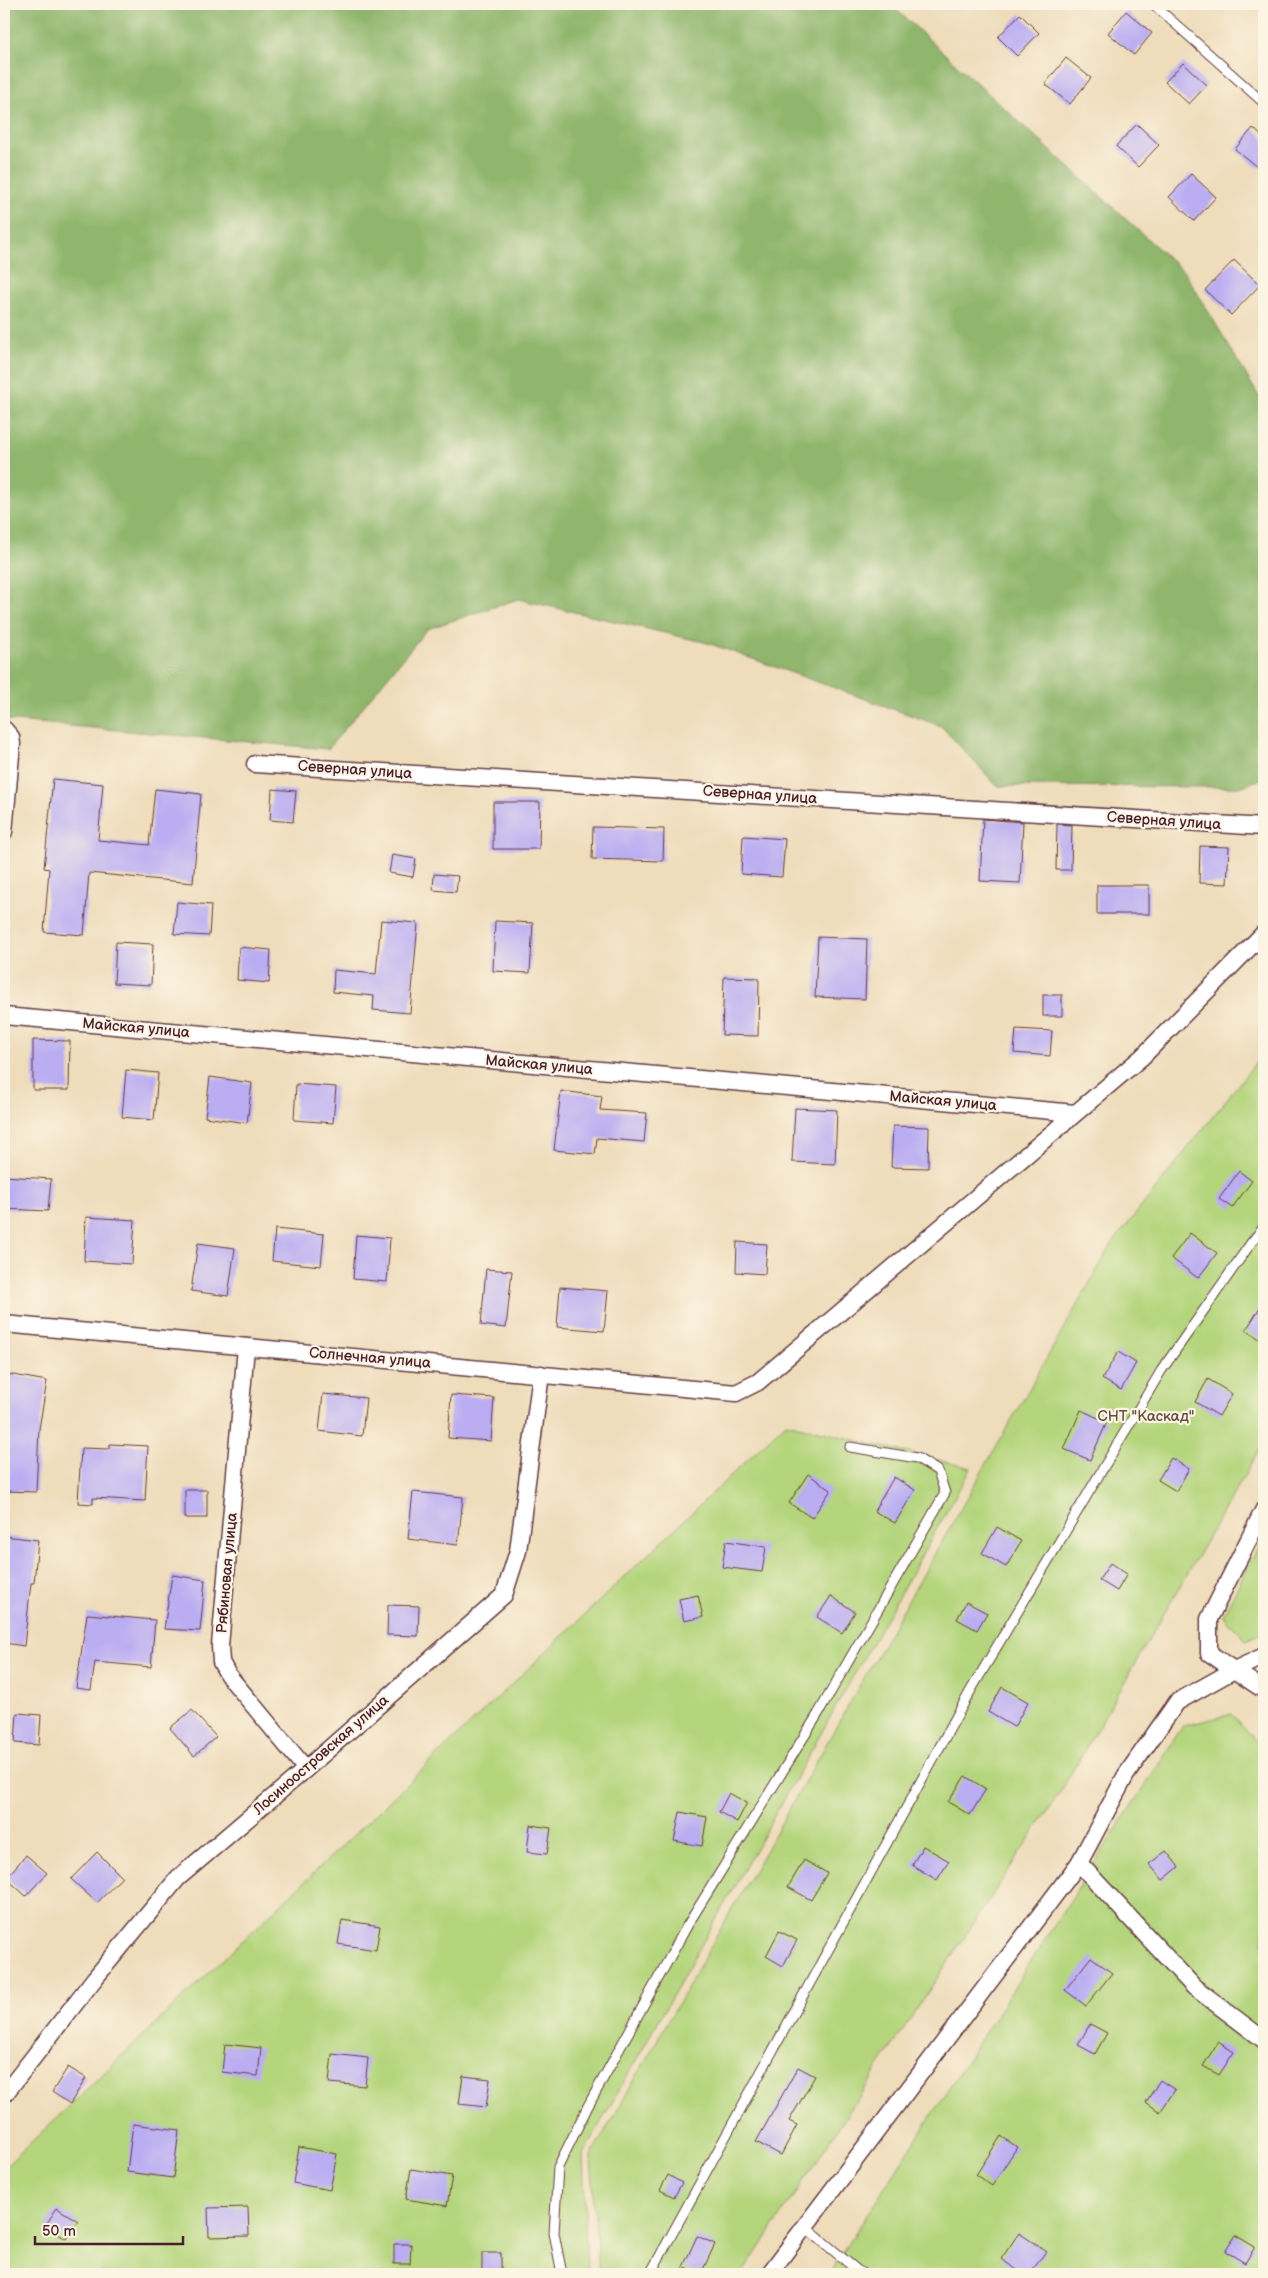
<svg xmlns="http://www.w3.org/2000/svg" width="1268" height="2278" font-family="'Balsamiq Sans',sans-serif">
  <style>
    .green { fill: #b4d57c; stroke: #7f7a54 }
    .forest { fill: #8fb66c; stroke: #6c6a4c }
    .building { fill: #baadf2 }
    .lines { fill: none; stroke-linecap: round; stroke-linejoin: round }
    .service-casing { stroke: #633b40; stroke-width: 11 }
    .minor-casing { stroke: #633b40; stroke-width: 19 }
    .service { stroke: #fff; stroke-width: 9 }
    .minor { stroke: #fff; stroke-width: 16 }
    .labels { text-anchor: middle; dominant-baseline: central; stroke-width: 4.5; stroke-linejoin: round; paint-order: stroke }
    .street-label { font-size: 15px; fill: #4a1f2b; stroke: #fcf5e5 }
    .park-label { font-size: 15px; fill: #644c3f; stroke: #fcf5e5 }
  </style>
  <rect width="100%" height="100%" fill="#fcf5e5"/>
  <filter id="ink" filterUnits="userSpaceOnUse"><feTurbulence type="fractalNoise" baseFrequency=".02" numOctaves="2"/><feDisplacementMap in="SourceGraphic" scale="10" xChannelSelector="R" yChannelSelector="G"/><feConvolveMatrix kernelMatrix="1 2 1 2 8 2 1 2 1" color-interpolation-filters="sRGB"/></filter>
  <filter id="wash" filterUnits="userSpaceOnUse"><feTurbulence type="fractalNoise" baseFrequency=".0096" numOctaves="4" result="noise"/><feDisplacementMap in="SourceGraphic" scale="20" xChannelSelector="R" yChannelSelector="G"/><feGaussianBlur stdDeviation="1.12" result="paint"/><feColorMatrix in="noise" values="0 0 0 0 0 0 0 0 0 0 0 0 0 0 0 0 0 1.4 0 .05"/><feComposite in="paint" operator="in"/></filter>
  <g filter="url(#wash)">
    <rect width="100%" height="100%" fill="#eedcba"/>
    <!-- green -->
    <g class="green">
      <polygon points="1264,1052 1264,1442 1062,1789 742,2274 599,2274 591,2156 1112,1244"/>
      <polygon points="786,1423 971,1468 583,2154 587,2274 4,2274 4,2168"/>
      <polygon points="1264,1535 1264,1632 1246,1640 1223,1615"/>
      <polygon points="1232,1714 1264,1750 1264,2274 829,2274 1183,1726"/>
    </g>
    <!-- forest -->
    <polygon class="forest" points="4,4 890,4 1186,274 1264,405 1264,778 1240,787 997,786 941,726 708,643 518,599 427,629 328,749 4,720"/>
    <g id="blocks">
      <!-- building -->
      <g class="building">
        <polygon points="1126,11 1152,33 1134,55 1108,33"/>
        <polygon points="1020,14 1039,33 1017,56 998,37"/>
        <polygon points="1066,58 1091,78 1070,104 1045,84"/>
        <polygon points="1183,63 1207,85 1189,104 1165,82"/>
        <polygon points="1137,124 1159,145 1138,167 1116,146"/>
        <polygon points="1253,128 1264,138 1264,160 1258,168 1235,149"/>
        <polygon points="1191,174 1216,197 1194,221 1169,197"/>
        <polygon points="1234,260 1260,285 1231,315 1205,290"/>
        <polygon points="53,779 103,784 98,840 149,845 155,789 201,794 193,883 89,873 84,935 44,932 49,869 44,868"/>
        <polygon points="272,789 296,791 293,822 270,820"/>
        <polygon points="493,802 540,802 539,849 493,849"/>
        <polygon points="983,819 1023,822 1020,883 980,881"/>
        <polygon points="1057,824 1072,825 1071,870 1056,870"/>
        <polygon points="593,827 664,829 663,861 592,859"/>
        <polygon points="743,836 785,839 782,877 741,874"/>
        <polygon points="1200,846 1229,847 1227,884 1199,883"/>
        <polygon points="392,855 416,859 413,877 389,873"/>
        <polygon points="434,874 458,876 456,892 433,890"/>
        <rect x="1097" y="885" width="52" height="29"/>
        <polygon points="177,902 211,905 209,936 174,934"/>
        <polygon points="381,920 418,923 410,1013 373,1010 374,996 333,992 334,970 376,974"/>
        <polygon points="495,921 533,923 530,973 493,971"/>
        <polygon points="818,937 867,939 865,999 815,997"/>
        <polygon points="116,942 153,944 151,985 114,983"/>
        <polygon points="239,947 271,950 269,983 237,980"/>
        <polygon points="724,977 759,978 758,1036 722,1035"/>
        <rect x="1043" y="995" width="19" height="21"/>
        <polygon points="1016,1029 1052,1031 1050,1056 1014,1053"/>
        <polygon points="33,1040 70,1041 69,1090 33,1090"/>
        <polygon points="126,1070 158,1073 154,1120 122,1117"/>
        <polygon points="210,1077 252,1083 247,1123 205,1117"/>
        <polygon points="296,1084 336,1087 333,1123 294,1120"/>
        <polygon points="561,1091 602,1096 600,1110 647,1113 644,1142 597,1138 595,1154 554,1150"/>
        <polygon points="795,1108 837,1110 835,1164 792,1162"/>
        <polygon points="893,1126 929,1127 928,1168 891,1167"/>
        <polygon points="1239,1171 1252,1181 1232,1208 1219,1199"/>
        <polygon points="4,1176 51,1179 48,1211 4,1209"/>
        <polygon points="86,1217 135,1220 132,1264 84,1261"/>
        <polygon points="275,1229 324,1234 321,1266 272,1261"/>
        <polygon points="1190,1233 1217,1253 1198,1278 1171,1258"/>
        <polygon points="356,1235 390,1238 387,1282 353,1279"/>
        <polygon points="737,1242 767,1244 765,1274 736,1272"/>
        <polygon points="198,1243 235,1248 228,1296 191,1291"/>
        <polygon points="486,1269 512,1271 506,1328 481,1325"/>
        <polygon points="560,1287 608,1291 604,1331 557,1327"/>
        <polygon points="1264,1301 1264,1342 1246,1330"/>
        <polygon points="1118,1352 1136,1363 1121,1390 1102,1379"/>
        <polygon points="8,1374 47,1381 39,1429 36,1492 4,1491 4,1396"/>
        <polygon points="1208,1379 1232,1394 1219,1416 1195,1402"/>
        <polygon points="323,1394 366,1398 362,1436 319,1431"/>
        <polygon points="451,1395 494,1398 491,1441 448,1438"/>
        <polygon points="1081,1410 1107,1422 1090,1460 1064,1449"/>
        <polygon points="110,1444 148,1446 145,1501 93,1498 93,1504 78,1503 81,1448 109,1449"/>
        <polygon points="1171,1458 1189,1469 1176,1491 1158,1480"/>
        <polygon points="808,1474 831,1490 812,1518 789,1503"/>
        <polygon points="894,1477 915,1490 895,1523 874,1511"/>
        <rect x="185" y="1490" width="22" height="28"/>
        <polygon points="413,1492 463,1497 458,1545 408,1539"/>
        <polygon points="997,1527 1021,1541 1006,1567 982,1553"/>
        <polygon points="4,1536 38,1540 34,1583 31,1583 24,1646 4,1643"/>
        <polygon points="726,1541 766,1547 762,1572 722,1567"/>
        <polygon points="1110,1563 1127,1574 1117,1591 1099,1580"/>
        <polygon points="172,1575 205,1580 200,1631 164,1629"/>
        <polygon points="698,1595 703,1617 684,1621 679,1599"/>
        <polygon points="831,1596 855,1612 842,1633 817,1617"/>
        <polygon points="966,1602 987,1613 977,1630 957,1619"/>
        <polygon points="388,1605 419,1606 418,1636 387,1635"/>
        <polygon points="87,1614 155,1620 151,1667 95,1662 91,1690 76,1688"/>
        <polygon points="1002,1687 1028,1702 1014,1727 988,1712"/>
        <polygon points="192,1710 216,1737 194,1756 170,1728"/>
        <polygon points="17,1713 41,1715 39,1745 15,1743"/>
        <polygon points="965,1776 986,1789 970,1815 948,1802"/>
        <polygon points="729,1793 747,1803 737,1822 719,1812"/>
        <polygon points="680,1812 707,1817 702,1846 674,1841"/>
        <polygon points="530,1825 551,1828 547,1854 527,1852"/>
        <polygon points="923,1846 949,1861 937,1880 912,1865"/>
        <polygon points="1166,1851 1179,1867 1163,1880 1149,1864"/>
        <polygon points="97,1852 122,1877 97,1903 71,1879"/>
        <polygon points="26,1855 47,1873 26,1896 6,1878"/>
        <polygon points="804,1860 827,1873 811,1900 788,1887"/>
        <polygon points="342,1920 380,1926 376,1950 338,1944"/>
        <polygon points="779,1931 797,1940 783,1966 766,1956"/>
        <polygon points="1091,1957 1112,1973 1086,2006 1065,1990"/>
        <polygon points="1090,2024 1107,2033 1095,2054 1078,2045"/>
        <polygon points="1218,2042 1234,2052 1219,2075 1203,2066"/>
        <polygon points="225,2044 261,2048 258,2076 222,2072"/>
        <polygon points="332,2054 368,2058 365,2086 329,2083"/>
        <polygon points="68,2067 86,2078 70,2104 52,2092"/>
        <polygon points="798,2067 815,2076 789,2121 797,2125 781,2155 756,2142"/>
        <polygon points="463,2076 490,2079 486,2107 459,2104"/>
        <polygon points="1160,2080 1175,2090 1160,2112 1146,2102"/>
        <polygon points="133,2124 179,2130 173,2178 127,2172"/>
        <polygon points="1001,2136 1017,2147 992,2186 976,2175"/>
        <polygon points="299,2147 337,2154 330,2190 293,2183"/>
        <polygon points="411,2169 452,2176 447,2206 406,2199"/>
        <polygon points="668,2175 682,2183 674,2197 660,2190"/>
        <polygon points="248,2207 249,2236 209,2237 208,2208"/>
        <polygon points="57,2208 78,2221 66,2239 45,2226"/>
        <polygon points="1019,2233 1046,2251 1030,2274 1023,2274 1001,2259"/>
        <polygon points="1235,2235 1255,2247 1245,2263 1225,2251"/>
        <polygon points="697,2236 715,2244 701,2274 683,2267"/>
        <polygon points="394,2244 411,2244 410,2264 394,2264"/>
        <rect x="482" y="2253" width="19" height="20"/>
      </g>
    </g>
  </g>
  <g filter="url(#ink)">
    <use href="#blocks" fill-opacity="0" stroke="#633b40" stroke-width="1"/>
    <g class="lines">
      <defs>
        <g id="service">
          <polyline points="1153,4 1264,103"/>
          <polyline points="804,2226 858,2271 865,2274"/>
          <polyline points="562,2274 554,2233 558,2167 588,2106 687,1926 818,1714 945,1493 938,1471 917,1458 850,1447"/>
          <polyline points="650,2274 971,1690 1161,1371 1251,1243 1264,1227"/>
        </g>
        <g id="minor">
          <polyline points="4,729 11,737 12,744 4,832"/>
          <polyline points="255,764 1264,827"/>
          <polyline points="4,1016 1075,1113"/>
          <polyline points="4,1324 736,1393 758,1382 1142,1057 1264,933"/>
          <polyline points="246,1347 220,1646 221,1662 228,1675 306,1769"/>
          <polyline points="1234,1670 1264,1690"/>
          <polyline points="1234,1670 1264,1656"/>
          <polyline points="1079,1863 1194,1987 1264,2040"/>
          <polyline points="4,2095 95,1978 178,1878 306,1769 504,1595 518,1551 541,1374"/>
          <polyline points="769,2274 1079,1863 1126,1775 1177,1702 1234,1670 1209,1653 1209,1619 1264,1509"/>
        </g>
      </defs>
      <!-- service casing -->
      <use href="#service" class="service-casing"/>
      <!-- minor casing -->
      <use href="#minor" class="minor-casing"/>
      <!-- service -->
      <use href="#service" class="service"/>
      <!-- minor -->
      <use href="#minor" class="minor"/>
    </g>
  </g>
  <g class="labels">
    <!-- street labels -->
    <g class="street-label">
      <text transform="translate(355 770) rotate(4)">Северная улица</text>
      <text transform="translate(760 795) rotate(4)">Северная улица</text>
      <text transform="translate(1164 821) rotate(4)">Северная улица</text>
      <text transform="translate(136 1028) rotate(5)">Майская улица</text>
      <text transform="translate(539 1065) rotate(5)">Майская улица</text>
      <text transform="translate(943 1101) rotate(5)">Майская улица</text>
      <text transform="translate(370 1358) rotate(5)">Солнечная улица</text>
      <text transform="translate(227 1573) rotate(-85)">Рябиновая улица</text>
      <text transform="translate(321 1755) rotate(-41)">Лосиноостровская улица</text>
    </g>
    <!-- park labels -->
    <g class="park-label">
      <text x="1146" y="1416">СНТ "Каскад"</text>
    </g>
  </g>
  <!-- margin -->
  <rect width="1268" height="2278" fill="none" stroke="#fcf5e5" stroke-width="20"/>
  <!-- scale -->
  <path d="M35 2236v8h148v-8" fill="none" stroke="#4a1f2b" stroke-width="2.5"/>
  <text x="42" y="2236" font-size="15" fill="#4a1f2b" stroke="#fcf5e5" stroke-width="4" paint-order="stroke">50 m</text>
</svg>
